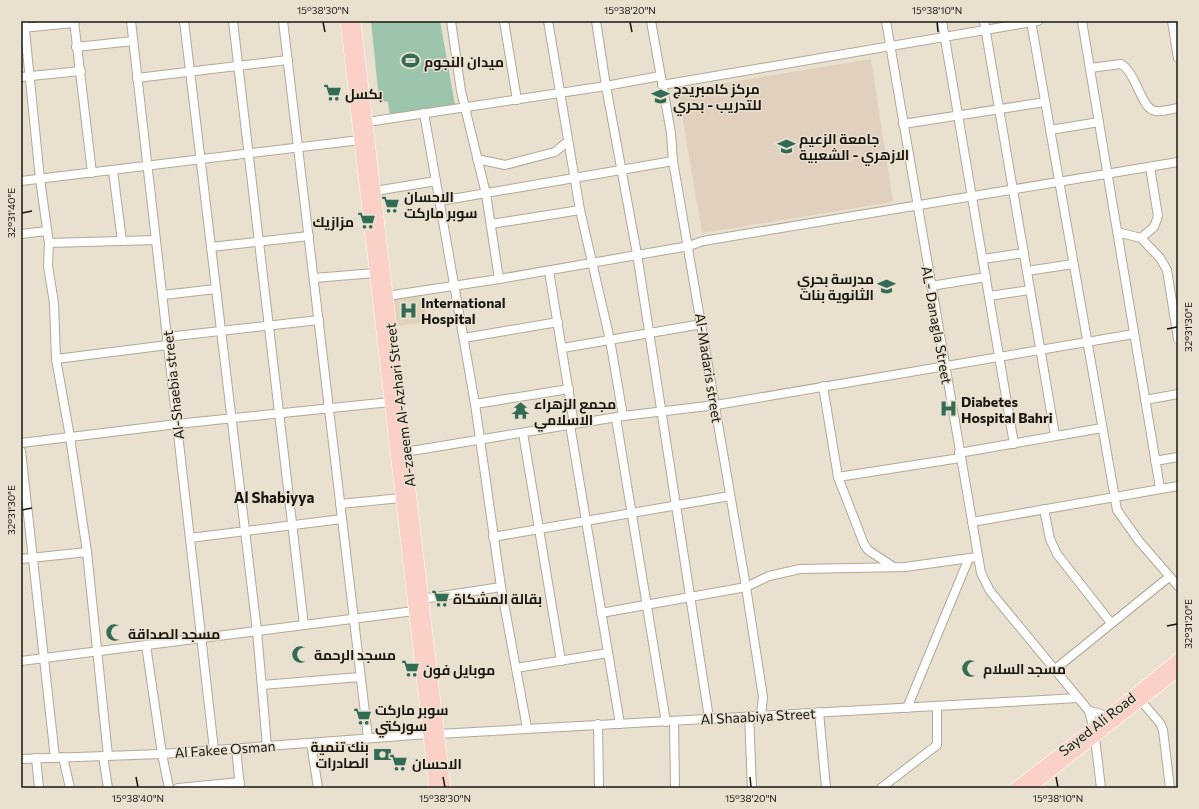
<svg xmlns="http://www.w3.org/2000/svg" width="1199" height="809" font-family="Commissioner,Cairo,sans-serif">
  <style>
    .built { fill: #e0d3bb }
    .education { fill: #e1d0be }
    .green { fill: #9cc5ac }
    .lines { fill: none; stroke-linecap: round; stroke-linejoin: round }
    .minor-casing { stroke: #b1a998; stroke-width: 10 }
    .major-casing { stroke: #fff; stroke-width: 12 }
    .minor { stroke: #fff; stroke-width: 8 }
    .major { stroke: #fbd1c7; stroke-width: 11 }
    .ticks { fill: none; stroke: #191610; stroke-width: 1.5 }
    .labels { text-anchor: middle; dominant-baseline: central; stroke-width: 3; stroke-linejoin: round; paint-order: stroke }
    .poi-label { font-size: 14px; font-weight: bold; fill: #191610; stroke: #e9e0cf; text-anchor: start }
    .street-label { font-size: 14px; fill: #191610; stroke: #e9e0cf }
    .neighbourhood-label { font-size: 15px; font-weight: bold; fill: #191610; stroke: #e9e0cf }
    .neatline { fill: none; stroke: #191610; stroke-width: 1.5 }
    .ticks-label { font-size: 10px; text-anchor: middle; fill: #191610 }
  </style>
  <rect width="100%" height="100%" fill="#e9e0cf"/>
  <!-- built -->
  <polygon class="built" points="423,293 427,322 392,327 389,299"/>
  <!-- education -->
  <polygon class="education" points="871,59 893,202 702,233 678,91"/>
  <!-- green -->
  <polygon class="green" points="371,21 440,21 455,105 390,116 388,102 379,100"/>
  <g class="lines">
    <defs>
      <g id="minor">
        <polyline points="24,21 40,179 49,243 48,266 54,303 56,359 70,437 87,552 108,756"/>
        <polyline points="74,21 92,173"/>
        <polyline points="131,21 214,750"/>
        <polyline points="184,21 257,631 267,746"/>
        <polyline points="233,21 304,625"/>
        <polyline points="283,21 368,738"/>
        <polyline points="451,21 461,91 486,194 499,279"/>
        <polyline points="504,21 517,100"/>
        <polyline points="548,21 580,210 610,340 623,416"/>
        <polyline points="596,21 606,86 637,254 709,718"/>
        <polyline points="651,21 671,133 673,161 746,587 763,697 761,715"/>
        <polyline points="886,21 981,573 990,591 1089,711 1092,722 1099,729"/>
        <polyline points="942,21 1014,444"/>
        <polyline points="984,21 1055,435"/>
        <polyline points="1031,21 1117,510 1139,541 1178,586"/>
        <polyline points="1082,21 1160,488"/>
        <polyline points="1172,21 1178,58"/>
        <polyline points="21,28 74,23"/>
        <polyline points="76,47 133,41"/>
        <path d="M1090 68 1121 64C1137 73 1141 110 1156 111 1163 112 1171 109 1178 108"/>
        <polyline points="21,77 81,71"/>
        <polyline points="137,78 288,60"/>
        <polyline points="662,85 1038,21"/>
        <polyline points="424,113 475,404 501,587 527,728"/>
        <polyline points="367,122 606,86 660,76"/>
        <polyline points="903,124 1045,102"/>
        <polyline points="1050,130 1099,122"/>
        <polyline points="477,159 505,165 555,152 568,141"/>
        <polyline points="1150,167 1158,216 1154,227 1141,238 1160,258 1167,270 1178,339"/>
        <polyline points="113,171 122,241"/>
        <polyline points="21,181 360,140"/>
        <polyline points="375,191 436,181"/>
        <polyline points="440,201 673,161"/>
        <polyline points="491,224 580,210"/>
        <polyline points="1117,232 1141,238"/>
        <polyline points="21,234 47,231"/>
        <polyline points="49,243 156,240"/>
        <polyline points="211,247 309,236"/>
        <polyline points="983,259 1024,253"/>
        <polyline points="549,271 574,424"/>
        <polyline points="1027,271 1073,264"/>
        <polyline points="314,278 375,273"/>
        <polyline points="931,286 986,277"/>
        <polyline points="163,295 216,289"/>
        <polyline points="387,296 499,279 689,246 703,241 1178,162"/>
        <polyline points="989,296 1030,290"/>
        <polyline points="167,337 319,320"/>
        <polyline points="464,338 558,322"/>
        <polyline points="563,348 702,324"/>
        <polyline points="56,359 168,345"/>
        <polyline points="823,386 838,477"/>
        <polyline points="1145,400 1178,394"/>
        <polyline points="475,404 569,389"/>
        <polyline points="616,418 666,722"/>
        <polyline points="570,425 620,724"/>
        <polyline points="523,433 561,661"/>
        <polyline points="21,443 177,424 390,402"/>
        <polyline points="21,451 55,758"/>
        <polyline points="405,452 623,416 716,405 1134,334"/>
        <polyline points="959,453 1102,428"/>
        <polyline points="1155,461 1178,457"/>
        <polyline points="340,504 401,498"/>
        <polyline points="1044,509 1050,539 1057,554 1111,623"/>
        <polyline points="972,522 1178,486"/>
        <polyline points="493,537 730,496"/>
        <polyline points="190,538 342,519"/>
        <polyline points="21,559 87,552"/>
        <polyline points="892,566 868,550 864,544 838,477 960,458"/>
        <polyline points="422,599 501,587"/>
        <polyline points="601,613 746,587 769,576 800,569 905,567 977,557"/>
        <polyline points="146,645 162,754 169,788"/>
        <polyline points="21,661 414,611"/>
        <polyline points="516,668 608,653"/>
        <polyline points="1054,670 1169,577"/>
        <polyline points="262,685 360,677"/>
        <polyline points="1141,701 1160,723 1163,730 1170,788"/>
        <polyline points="907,708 969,558"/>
        <polyline points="1089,711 1101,714 1109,722"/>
        <polyline points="819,712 826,788"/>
        <polyline points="749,715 752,788"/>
        <polyline points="674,721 675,788"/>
        <polyline points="598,724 599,788"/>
        <polyline points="438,734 1078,698"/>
        <polyline points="1095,738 1101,788"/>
        <polyline points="311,743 318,788"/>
        <polyline points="236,748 240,788"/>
        <polyline points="103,756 108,788"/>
        <polyline points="63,757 70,788"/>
        <polyline points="36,758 39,788"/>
        <polyline points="21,759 162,754 428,734"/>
        <polyline points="178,788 240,782"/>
        <polyline points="881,788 937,745 937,706"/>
      </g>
      <g id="major">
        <polyline points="346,21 435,788"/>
        <polyline points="355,21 445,788"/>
        <polyline points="1015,788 1096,726 1178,659"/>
        <polyline points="1030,788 1178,671"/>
      </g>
    </defs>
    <!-- minor casing -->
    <use href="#minor" class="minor-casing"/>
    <!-- major casing -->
    <use href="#major" class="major-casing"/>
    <!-- minor -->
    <use href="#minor" class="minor"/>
    <!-- major -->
    <use href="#major" class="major"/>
  </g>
  <!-- ticks -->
  <path class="ticks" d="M323 22 325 32M630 22 632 32M937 22 938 32M22 213 32 211M1167 329 1177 327M22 510 32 508M1167 626 1177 624M136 777 138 787M443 777 445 787M750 777 751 787M1056 777 1058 787"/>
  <!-- icons -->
  <defs>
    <symbol id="stadium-bare" viewBox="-9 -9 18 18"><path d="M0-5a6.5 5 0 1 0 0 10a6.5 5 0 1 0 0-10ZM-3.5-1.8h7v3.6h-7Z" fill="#326c55" stroke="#e9e0cf" stroke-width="2.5" paint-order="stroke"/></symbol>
    <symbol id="supermarket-bare" viewBox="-9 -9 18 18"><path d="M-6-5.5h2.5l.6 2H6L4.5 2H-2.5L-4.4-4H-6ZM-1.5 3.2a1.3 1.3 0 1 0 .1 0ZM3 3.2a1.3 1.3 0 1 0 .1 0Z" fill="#326c55" stroke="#e9e0cf" stroke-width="2.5" paint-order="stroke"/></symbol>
    <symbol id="school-bare" viewBox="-9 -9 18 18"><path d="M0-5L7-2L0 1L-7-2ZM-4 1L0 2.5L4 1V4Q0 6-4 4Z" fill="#326c55" stroke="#e9e0cf" stroke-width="2.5" paint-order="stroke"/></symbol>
    <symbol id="university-bare" viewBox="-9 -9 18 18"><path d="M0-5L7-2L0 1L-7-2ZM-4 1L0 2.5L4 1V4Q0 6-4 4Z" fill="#326c55" stroke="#e9e0cf" stroke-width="2.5" paint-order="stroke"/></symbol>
    <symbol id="hospital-bare" viewBox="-9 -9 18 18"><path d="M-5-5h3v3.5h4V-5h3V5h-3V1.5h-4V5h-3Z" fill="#326c55" stroke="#e9e0cf" stroke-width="2.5" paint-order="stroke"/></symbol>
    <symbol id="temple-bare" viewBox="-9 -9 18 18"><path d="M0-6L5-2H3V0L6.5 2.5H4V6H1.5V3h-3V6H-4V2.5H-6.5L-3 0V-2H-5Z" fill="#326c55" stroke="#e9e0cf" stroke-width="2.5" paint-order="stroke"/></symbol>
    <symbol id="mosque-bare" viewBox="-9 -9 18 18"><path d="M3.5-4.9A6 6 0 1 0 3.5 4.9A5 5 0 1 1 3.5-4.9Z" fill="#326c55" stroke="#e9e0cf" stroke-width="2.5" paint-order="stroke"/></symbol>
    <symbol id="bank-bare" viewBox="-9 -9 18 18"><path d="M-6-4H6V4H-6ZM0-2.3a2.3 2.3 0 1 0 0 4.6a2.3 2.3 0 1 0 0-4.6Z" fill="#326c55" stroke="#e9e0cf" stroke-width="2.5" paint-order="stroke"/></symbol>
  </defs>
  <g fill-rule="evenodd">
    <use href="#stadium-bare" x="398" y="48" width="25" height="25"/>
    <use href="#supermarket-bare" x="320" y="80" width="25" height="25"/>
    <use href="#school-bare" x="648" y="84" width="25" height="25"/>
    <use href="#university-bare" x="774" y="134" width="25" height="25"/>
    <use href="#supermarket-bare" x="378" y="192" width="25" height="25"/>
    <use href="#supermarket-bare" x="354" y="208" width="25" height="25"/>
    <use href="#school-bare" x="874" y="274" width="25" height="25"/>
    <use href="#hospital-bare" x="396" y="298" width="25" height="25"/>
    <use href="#hospital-bare" x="936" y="396" width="25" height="25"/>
    <use href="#temple-bare" x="508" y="398" width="25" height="25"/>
    <use href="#supermarket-bare" x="428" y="586" width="25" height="25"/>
    <use href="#mosque-bare" x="102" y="620" width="25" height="25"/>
    <use href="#mosque-bare" x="288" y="642" width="25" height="25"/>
    <use href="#mosque-bare" x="958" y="656" width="25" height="25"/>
    <use href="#supermarket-bare" x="398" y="656" width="25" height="25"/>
    <use href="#supermarket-bare" x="350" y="704" width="25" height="25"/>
    <use href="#bank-bare" x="370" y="742" width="25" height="25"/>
    <use href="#supermarket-bare" x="386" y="750" width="25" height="25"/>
  </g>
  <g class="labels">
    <!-- poi labels -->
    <g class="poi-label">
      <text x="424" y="61">ميدان النجوم</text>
      <text x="673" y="88">مركز كامبريدج<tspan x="673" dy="16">للتدريب - بحري</tspan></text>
      <text x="345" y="93">بكسل</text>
      <text x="799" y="138">جامعة الزعيم<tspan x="799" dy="16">الازهري - الشعبية</tspan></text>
      <text x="404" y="196">الاحسان<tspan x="404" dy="16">سوبر ماركت</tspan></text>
      <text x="354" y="221" text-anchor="end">مزازيك</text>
      <text x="874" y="278" text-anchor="end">مدرسة بحري<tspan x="874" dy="16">الثانوية بنات</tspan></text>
      <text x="421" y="302">International<tspan x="421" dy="16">Hospital</tspan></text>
      <text x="961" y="401">Diabetes<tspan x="961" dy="16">Hospital Bahri</tspan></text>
      <text x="534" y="403">مجمع الزهراء<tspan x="534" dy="16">الاسلامي</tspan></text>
      <text x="453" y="598">بقالة المشكاة</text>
      <text x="128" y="633">مسجد الصداقة</text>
      <text x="314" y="654">مسجد الرحمة</text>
      <text x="983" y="668">مسجد السلام</text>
      <text x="423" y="669">موبايل فون</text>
      <text x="375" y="709">سوبر ماركت<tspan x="375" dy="16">سوركتي</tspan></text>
      <text x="369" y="746" text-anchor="end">بنك تنمية<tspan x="369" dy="16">الصادرات</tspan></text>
      <text x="412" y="763">الاحسان</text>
    </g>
    <!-- street labels -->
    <g class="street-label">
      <text transform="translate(937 325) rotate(80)">AL- Danagla Street</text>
      <text transform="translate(709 368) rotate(81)">Al-Madaris street</text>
      <text transform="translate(173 385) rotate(-96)">Al-Shaebia street</text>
      <text transform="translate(400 405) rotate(-97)">Al-zaeem Al-Azhari Street</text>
      <text transform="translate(758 716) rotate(-3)">Al Shaabiya Street</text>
      <text transform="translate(1097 724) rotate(-38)">Sayed Ali Road</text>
      <text transform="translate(225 749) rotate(-4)">Al Fakee Osman</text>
    </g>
    <!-- neighbourhood labels -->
    <g class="neighbourhood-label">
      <text x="274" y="497">Al Shabiyya</text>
    </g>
  </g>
  <!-- border -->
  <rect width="1199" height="809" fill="none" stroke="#e9e0cf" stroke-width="44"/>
  <rect x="22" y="22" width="1155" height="765" class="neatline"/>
  <g class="ticks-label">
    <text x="323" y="14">15°38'30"N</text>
    <text x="630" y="14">15°38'20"N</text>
    <text x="937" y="14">15°38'10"N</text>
    <text transform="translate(11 213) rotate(-90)" y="4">32°31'40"E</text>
    <text transform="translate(1188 327) rotate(-90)" y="4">32°31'30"E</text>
    <text transform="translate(11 510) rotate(-90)" y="4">32°31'30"E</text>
    <text transform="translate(1188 624) rotate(-90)" y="4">32°31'20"E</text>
    <text x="138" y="802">15°38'40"N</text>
    <text x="445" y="802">15°38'30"N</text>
    <text x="751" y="802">15°38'20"N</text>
    <text x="1058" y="802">15°38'10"N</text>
  </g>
</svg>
